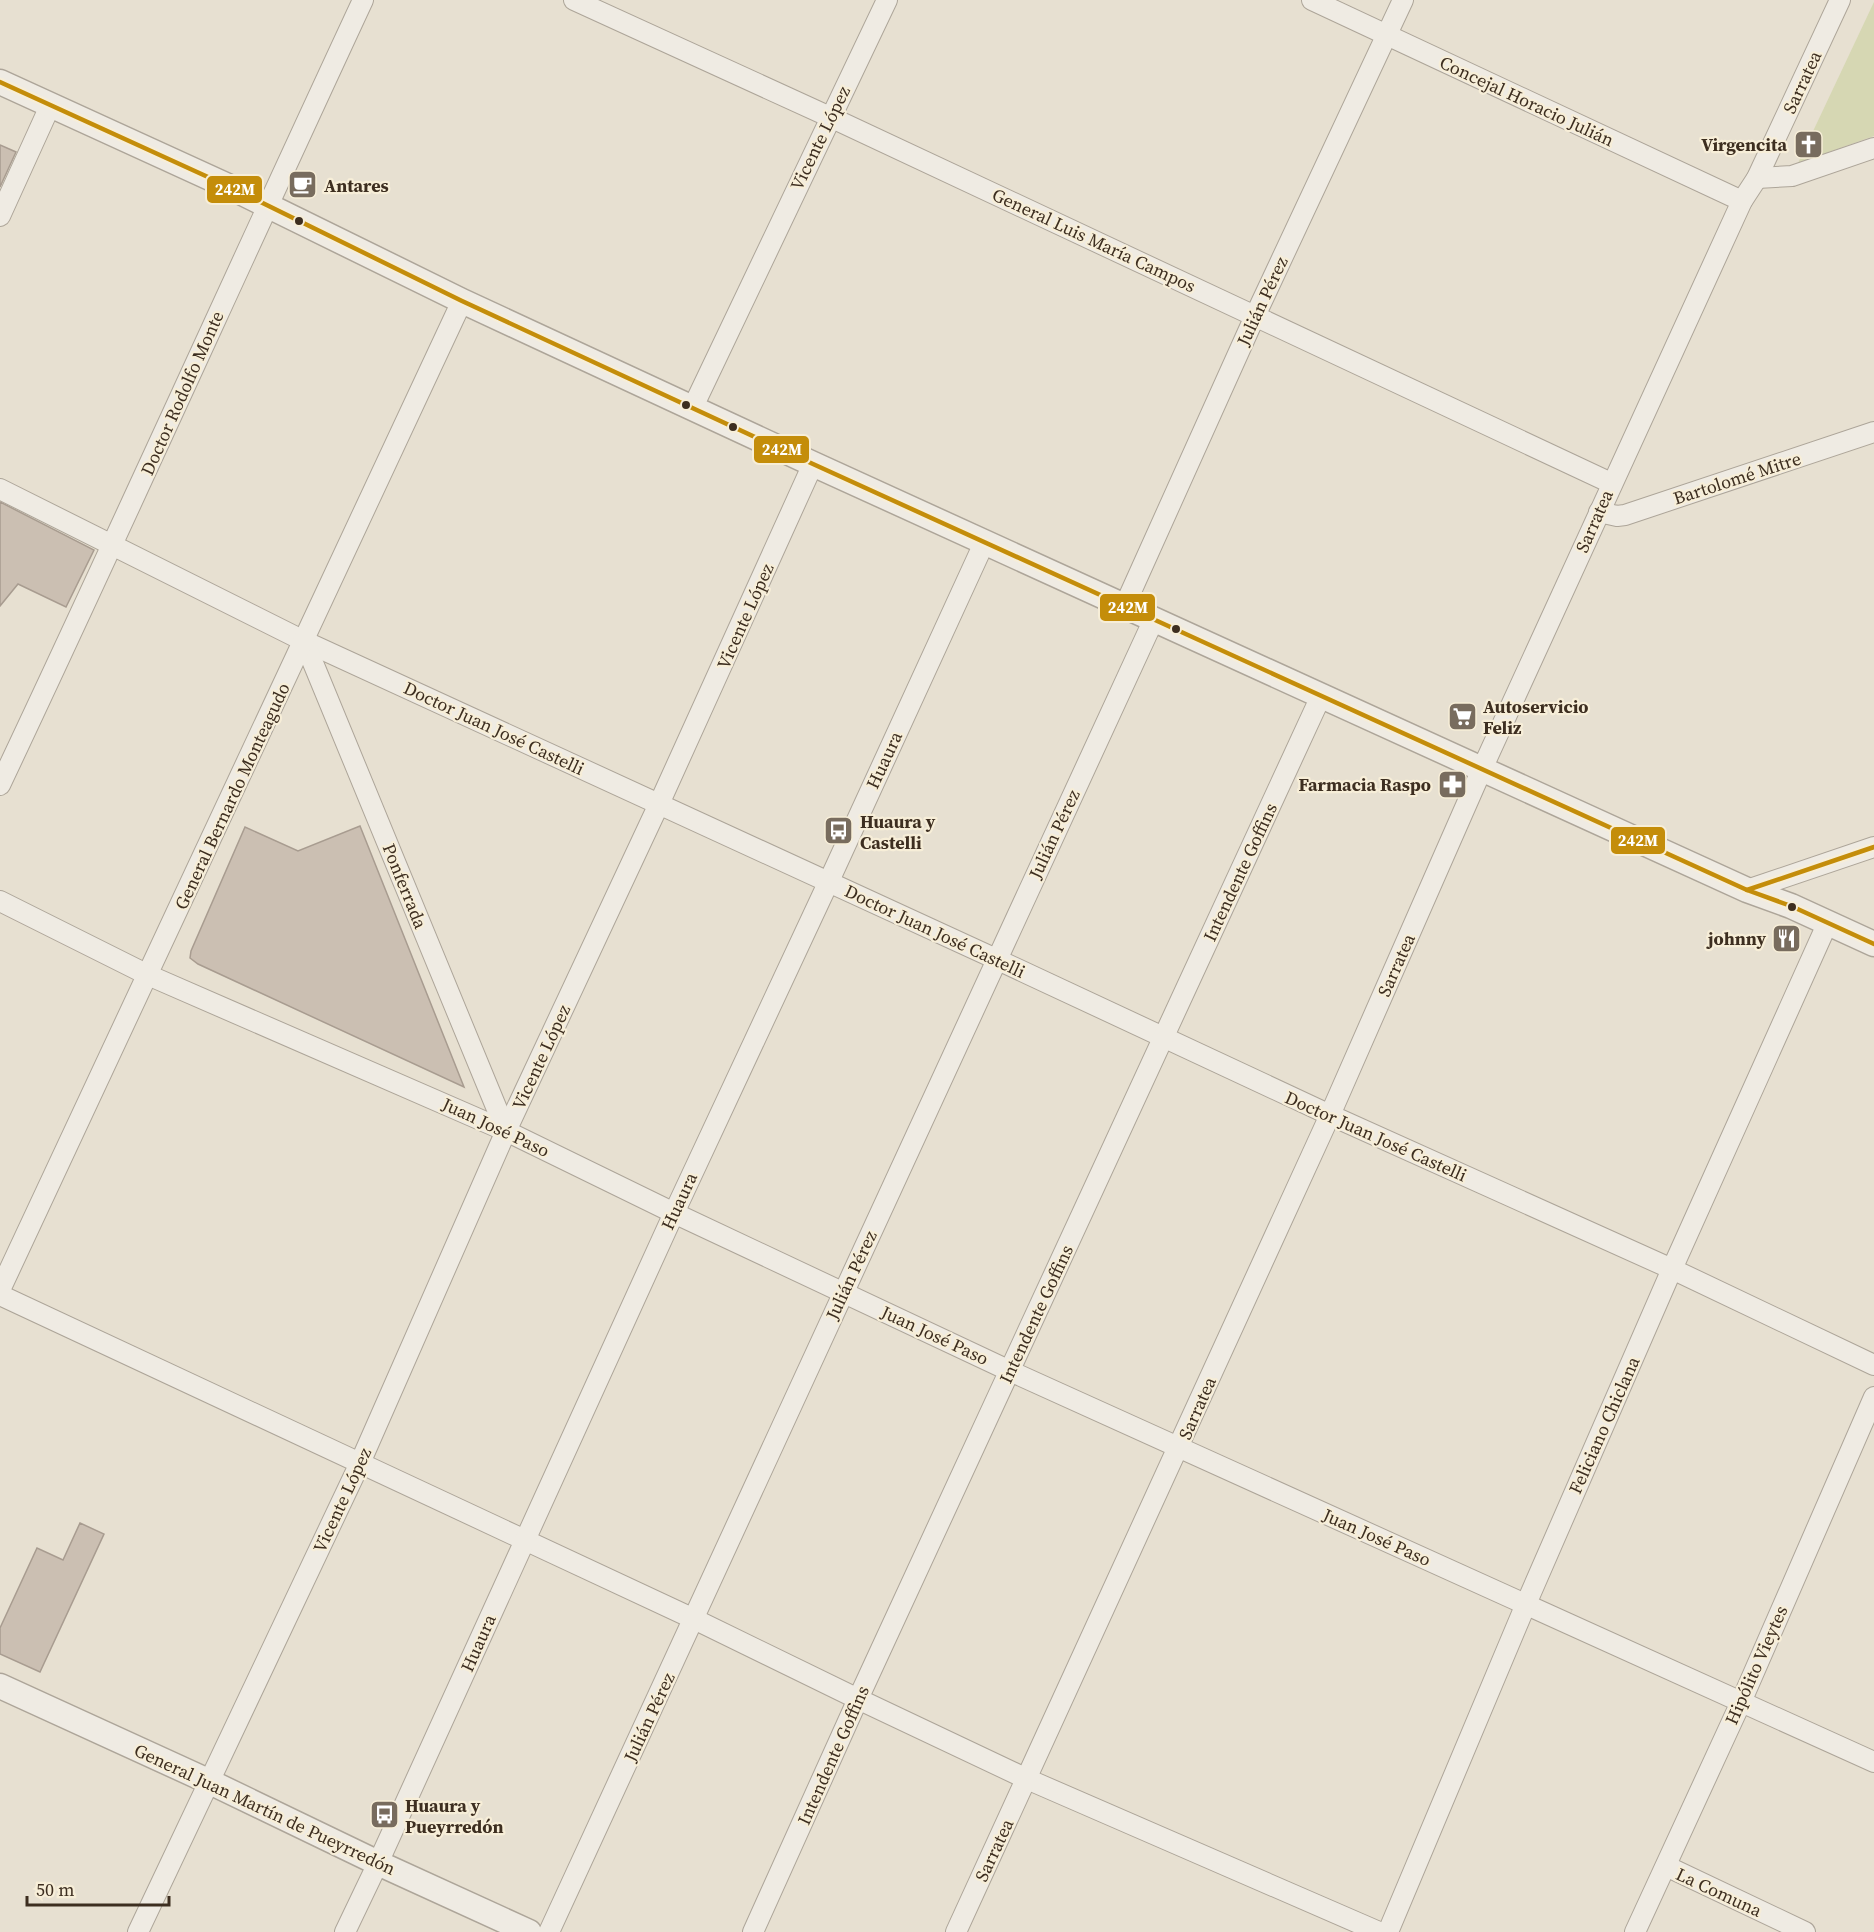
<svg xmlns="http://www.w3.org/2000/svg" width="1874" height="1932" font-family="'Source Serif 4',serif">
  <style>
    .green { fill: #d6d7b3 }
    .building { fill: #cbbfb2; stroke: #a89c90; stroke-width: 1.5 }
    .lines { fill: none; stroke-linecap: round; stroke-linejoin: round }
    .minor-casing { stroke: #ada599; stroke-width: 22 }
    .tertiary-casing { stroke: #ada599; stroke-width: 27 }
    .minor { stroke: #efebe3; stroke-width: 20 }
    .tertiary { stroke: #efebe3; stroke-width: 24 }
    .bus-1-casing { stroke: #f7eed8; stroke-width: 9 }
    .bus-1 { stroke: #c48d0a; stroke-width: 4.5 }
    .bus-dot { fill: #3d2e20; stroke: #f7eed8; stroke-width: 2 }
    .labels { text-anchor: middle; dominant-baseline: central; stroke-width: 4.5; stroke-linejoin: round; paint-order: stroke }
    .street-label { font-size: 18px; fill: #3d2e20; stroke: #f7eed8 }
    .poi-label { font-size: 18px; font-weight: bold; fill: #3d2e20; stroke: #f7eed8; text-anchor: start }
    .line-badge { stroke: #f7eed8; stroke-width: 2 }
    .badge-label { font-size: 16px; text-anchor: middle; font-weight: bold; fill: #fff }
  </style>
  <rect width="100%" height="100%" fill="#e7e0d1"/>
  <!-- green -->
  <polygon class="green" points="1874,2 1874,136 1798,163"/>
  <!-- building -->
  <g class="building">
    <polygon points="0,145 16,152 0,187"/>
    <polygon points="0,502 94,550 66,607 18,584 0,606"/>
    <polygon points="360,826 464,1087 198,964 190,958 191,951 245,827 298,851"/>
    <polygon points="80,1523 104,1534 40,1672 0,1654 0,1628 37,1548 63,1560"/>
  </g>
  <g class="lines">
    <defs>
      <g id="minor">
        <polyline points="574,0 830,117 1611,483"/>
        <polyline points="1312,0 1742,201"/>
        <polyline points="1757,178 1792,176 1874,148"/>
        <polyline points="0,216 50,106"/>
        <polyline points="693,407 887,0"/>
        <polyline points="0,489 304,641 996,959 1330,1115 1672,1269 1874,1365"/>
        <polyline points="1599,512 1617,516 1625,515 1874,432"/>
        <polyline points="1125,605 1255,316 1403,0"/>
        <polyline points="304,641 506,1131"/>
        <path d="M0 785C123 525 241 262 363 0"/>
        <polyline points="1747,890 1874,847"/>
        <polyline points="0,901 148,975 506,1131 674,1213 1010,1371 1874,1762"/>
        <polyline points="0,1290 462,301"/>
        <polyline points="0,1295 694,1619 858,1699 1027,1779 1379,1932"/>
        <polyline points="1666,1866 1805,1932"/>
        <polyline points="138,1932 360,1463 506,1131 659,804 813,464"/>
        <polyline points="345,1932 378,1863 674,1213 829,881 985,541"/>
        <polyline points="549,1932 1154,619"/>
        <polyline points="753,1932 858,1699 1321,696"/>
        <polyline points="956,1932 1330,1115 1482,769 1742,201 1757,178 1840,0"/>
        <polyline points="1388,1932 1526,1604 1672,1269 1828,922"/>
        <polyline points="1635,1932 1741,1702 1874,1397"/>
      </g>
      <g id="tertiary">
        <polyline points="0,82 232,188 462,301 813,464 1747,890 1791,906 1874,944"/>
        <polyline points="0,1686 210,1782 378,1863 529,1932"/>
      </g>
    </defs>
    <!-- minor casing -->
    <use href="#minor" class="minor-casing"/>
    <!-- tertiary casing -->
    <use href="#tertiary" class="tertiary-casing"/>
    <!-- minor -->
    <use href="#minor" class="minor"/>
    <!-- tertiary -->
    <use href="#tertiary" class="tertiary"/>
    <defs>
      <g id="bus-1">
        <polyline points="0,82 232,188 462,301 813,464 1747,890 1791,906 1874,944"/>
        <polyline points="1747,890 1874,847"/>
      </g>
    </defs>
    <!-- bus-1 casing -->
    <use href="#bus-1" class="bus-1-casing"/>
    <!-- bus-1 -->
    <use href="#bus-1" class="bus-1"/>
  </g>
  <!-- icons -->
  <defs>
    <symbol id="church-square" viewBox="-11 -11 22 22"><rect x="-9" y="-9" width="18" height="18" rx="4" fill="#786c5e" stroke="#f7eed8"/><path d="M-1.2-6h2.4v3.5h3.3v2.4h-3.3V6h-2.4V-.1h-3.3v-2.4h3.3Z" fill="#fff"/></symbol>
    <symbol id="cafe-square" viewBox="-11 -11 22 22"><rect x="-9" y="-9" width="18" height="18" rx="4" fill="#786c5e" stroke="#f7eed8"/><path d="M-5.5-4.5H6V0H3Q3 3.5 0 3.5H-2.5Q-5.5 3.5-5.5 0ZM3-3.2v2h1.7v-2ZM-6 4.5H4V6H-6Z" fill="#fff"/></symbol>
    <symbol id="supermarket-square" viewBox="-11 -11 22 22"><rect x="-9" y="-9" width="18" height="18" rx="4" fill="#786c5e" stroke="#f7eed8"/><path d="M-6-5.5h2.5l.6 2H6L4.5 2H-2.5L-4.4-4H-6ZM-1.5 3.2a1.3 1.3 0 1 0 .1 0ZM3 3.2a1.3 1.3 0 1 0 .1 0Z" fill="#fff"/></symbol>
    <symbol id="pharmacy-square" viewBox="-11 -11 22 22"><rect x="-9" y="-9" width="18" height="18" rx="4" fill="#786c5e" stroke="#f7eed8"/><path d="M-2-6h4v4h4v4h-4v4h-4v-4h-4v-4h4Z" fill="#fff"/></symbol>
    <symbol id="bus-square" viewBox="-11 -11 22 22"><rect x="-9" y="-9" width="18" height="18" rx="4" fill="#786c5e" stroke="#f7eed8"/><path d="M-5-6H5V4H4V6H2V4H-2V6H-4V4H-5ZM-3.5-4V0h7V-4ZM-3.5 1.2v1.5H-2V1.2ZM2 1.2v1.5H3.5V1.2Z" fill="#fff"/></symbol>
    <symbol id="restaurant-square" viewBox="-11 -11 22 22"><rect x="-9" y="-9" width="18" height="18" rx="4" fill="#786c5e" stroke="#f7eed8"/><path d="M-5-6h1v4h1v-4h1v4h1v-4h1v5L-1.5 .5V6h-2V.5L-5-1ZM5-6V6H3V1.5H1.5Q1.5-4 5-6Z" fill="#fff"/></symbol>
  </defs>
  <g fill-rule="evenodd">
    <use href="#church-square" x="1792" y="128" width="33" height="33"/>
    <use href="#cafe-square" x="286" y="168" width="33" height="33"/>
    <use href="#supermarket-square" x="1446" y="700" width="33" height="33"/>
    <use href="#pharmacy-square" x="1436" y="768" width="33" height="33"/>
    <use href="#bus-square" x="822" y="814" width="33" height="33"/>
    <use href="#restaurant-square" x="1770" y="922" width="33" height="33"/>
    <use href="#bus-square" x="368" y="1798" width="33" height="33"/>
  </g>
  <!-- markers -->
  <g class="bus-dot">
    <circle cx="299" cy="221" r="5"/>
    <circle cx="686" cy="405" r="5"/>
    <circle cx="733" cy="427" r="5"/>
    <circle cx="1176" cy="629" r="5"/>
    <circle cx="1792" cy="907" r="5"/>
  </g>
  <g class="labels">
    <!-- street labels -->
    <g class="street-label">
      <text transform="translate(1802 82) rotate(-65)">Sarratea</text>
      <text transform="translate(1527 101) rotate(25)">Concejal Horacio Julián</text>
      <text transform="translate(820 138) rotate(-64)">Vicente López</text>
      <text transform="translate(1094 240) rotate(25)">General Luis María Campos</text>
      <text transform="translate(1262 301) rotate(-65)">Julián Pérez</text>
      <text transform="translate(182 393) rotate(-66)">Doctor Rodolfo Monte</text>
      <text transform="translate(1737 478) rotate(-18)">Bartolomé Mitre</text>
      <text transform="translate(1594 521) rotate(-66)">Sarratea</text>
      <text transform="translate(745 616) rotate(-66)">Vicente López</text>
      <text transform="translate(494 728) rotate(25)">Doctor Juan José Castelli</text>
      <text transform="translate(884 760) rotate(-65)">Huaura</text>
      <text transform="translate(232 796) rotate(-65)">General Bernardo Monteagudo</text>
      <text transform="translate(1054 834) rotate(-65)">Julián Pérez</text>
      <text transform="translate(1240 872) rotate(-65)">Intendente Goffins</text>
      <text transform="translate(405 886) rotate(68)">Ponferrada</text>
      <text transform="translate(935 931) rotate(25)">Doctor Juan José Castelli</text>
      <text transform="translate(1396 965) rotate(-66)">Sarratea</text>
      <text transform="translate(541 1057) rotate(-65)">Vicente López</text>
      <text transform="translate(496 1127) rotate(25)">Juan José Paso</text>
      <text transform="translate(1376 1136) rotate(24)">Doctor Juan José Castelli</text>
      <text transform="translate(679 1201) rotate(-65)">Huaura</text>
      <text transform="translate(851 1275) rotate(-65)">Julián Pérez</text>
      <text transform="translate(1036 1314) rotate(-65)">Intendente Goffins</text>
      <text transform="translate(935 1335) rotate(25)">Juan José Paso</text>
      <text transform="translate(1197 1408) rotate(-66)">Sarratea</text>
      <text transform="translate(1604 1425) rotate(-66)">Feliciano Chiclana</text>
      <text transform="translate(342 1500) rotate(-65)">Vicente López</text>
      <text transform="translate(1377 1537) rotate(24)">Juan José Paso</text>
      <text transform="translate(478 1643) rotate(-66)">Huaura</text>
      <text transform="translate(1756 1665) rotate(-66)">Hipólito Vieytes</text>
      <text transform="translate(649 1717) rotate(-65)">Julián Pérez</text>
      <text transform="translate(833 1755) rotate(-66)">Intendente Goffins</text>
      <text transform="translate(265 1809) rotate(25)">General Juan Martín de Pueyrredón</text>
      <text transform="translate(994 1850) rotate(-65)">Sarratea</text>
      <text transform="translate(1719 1892) rotate(25)">La Comuna</text>
    </g>
    <!-- poi labels -->
    <g class="poi-label">
      <text x="1787" y="144" text-anchor="end">Virgencita</text>
      <text x="324" y="185">Antares</text>
      <text x="1483" y="706">Autoservicio<tspan x="1483" dy="21">Feliz</tspan></text>
      <text x="1431" y="784" text-anchor="end">Farmacia Raspo</text>
      <text x="860" y="821">Huaura y<tspan x="860" dy="21">Castelli</tspan></text>
      <text x="1766" y="938" text-anchor="end">johnny</text>
      <text x="405" y="1805">Huaura y<tspan x="405" dy="21">Pueyrredón</tspan></text>
    </g>
  </g>
  <g class="line-badge">
    <rect x="206" y="175" width="57" height="29" rx="6" fill="#c48d0a"/>
    <rect x="753" y="435" width="57" height="29" rx="6" fill="#c48d0a"/>
    <rect x="1099" y="593" width="57" height="29" rx="6" fill="#c48d0a"/>
    <rect x="1610" y="826" width="56" height="29" rx="6" fill="#c48d0a"/>
  </g>
  <g class="badge-label">
    <text x="235" y="195">242M</text>
    <text x="782" y="455">242M</text>
    <text x="1128" y="613">242M</text>
    <text x="1638" y="846">242M</text>
  </g>
  <!-- scale -->
  <path d="M27 1896v9h142v-9" fill="none" stroke="#3d2e20" stroke-width="3"/>
  <text x="36" y="1896" font-size="18" fill="#3d2e20" stroke="#f7eed8" stroke-width="4.5" paint-order="stroke">50 m</text>
</svg>
